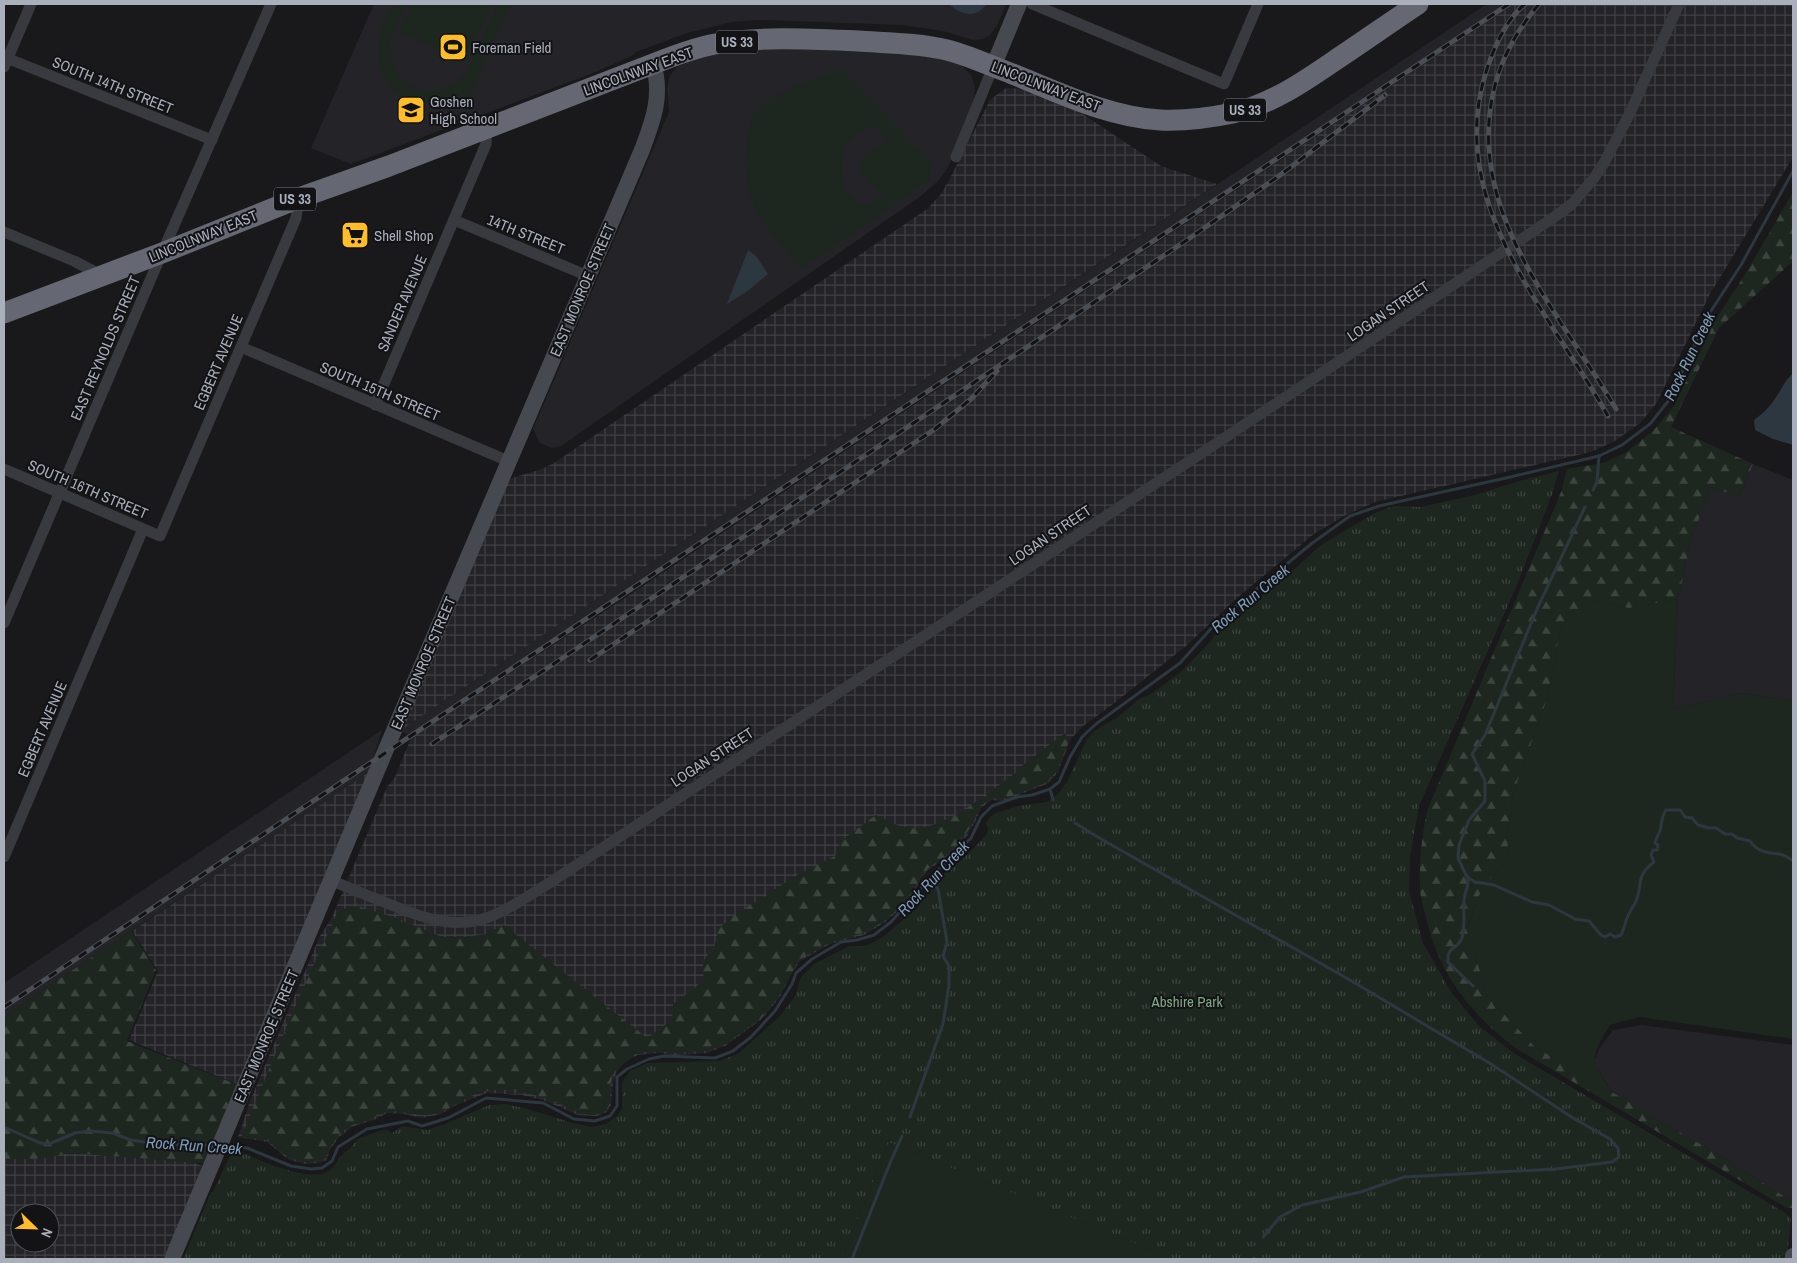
<svg xmlns="http://www.w3.org/2000/svg" width="1797" height="1263" font-family="'Archivo Narrow',sans-serif">
  <style>
    .built { fill: #242428 }
    .industrial { fill: url(#industrial-grid); fill-rule: evenodd }
    .grass { fill: #1e271f; fill-rule: evenodd }
    .forest { fill: url(#forest-firs) }
    .park { fill: url(#park-tufts) }
    .water { fill: #2d3740 }
    .lines { fill: none; stroke-linecap: round; stroke-linejoin: round }
    .stream { stroke: #2d3740; stroke-width: 3 }
    .street { stroke: #393a40; stroke-width: 11 }
    .secondary { stroke: #474950; stroke-width: 16 }
    .highway { stroke: #656872; stroke-width: 21 }
    .rail-casing { stroke: #4c4e55; stroke-width: 5 }
    .rail { stroke: #131316; stroke-width: 3; stroke-dasharray: 9; stroke-linecap: butt }
    .labels { text-anchor: middle; dominant-baseline: central; stroke-width: 4; stroke-linejoin: round; paint-order: stroke }
    .shield { fill: #131316; stroke: #7d808a; stroke-width: 1 }
    .shield-label { font-size: 14px; font-weight: bold; fill: #aaafbc }
    .poi-label { font-size: 15px; fill: #aaafbc; stroke: #131316; text-anchor: start }
    .street-label { font-size: 15px; fill: #aaafbc; stroke: #131316 }
    .park-label { font-size: 15px; fill: #80a883; stroke: #131316 }
    .water-label { font-size: 16px; font-style: italic; fill: #7f9cb9; stroke: #131316 }
  </style>
  <defs>
    <pattern id="industrial-grid" width="8" height="8" patternUnits="userSpaceOnUse" patternTransform="scale(1.25)"><rect width="8" height="8" fill="#242428"/><path d="M0 4h8M4 0v8" fill="none" stroke="#414145"/></pattern>
    <pattern id="forest-firs" width="22" height="20" patternUnits="userSpaceOnUse" patternTransform="scale(1.25)"><rect width="22" height="20" fill="#1e271f"/><path d="M5 1l3.5 6h-7zM16 11l3.5 6h-7z" fill="#3c443e"/></pattern>
    <pattern id="park-tufts" width="24" height="20" patternUnits="userSpaceOnUse" patternTransform="scale(1.25)"><rect width="24" height="20" fill="#1e271f"/><path d="M3 7l-1-3M5 7V3M7 7l1-3M15 17l-1-3M17 17v-4M19 17l1-3" fill="none" stroke="#3c443e"/></pattern>
  </defs>
  <rect width="100%" height="100%" fill="#19181b"/>
  <!-- built -->
  <g class="built">
    <polygon points="374,4 1006,4 997,26 990,35 983,39 973,40 943,31 902,25 759,20 732,22 687,33 636,52 632,56 593,73 351,164 311,148"/>
    <polygon points="1487,4 1514,4 411,738 401,730"/>
    <polygon points="761,48 902,52 958,62 971,75 975,87 974,103 948,168 938,181 921,196 561,446 552,448 540,443 533,429 669,112 667,88 670,75 678,66 698,58 730,50"/>
    <polygon points="1753,464 1793,480 1793,701 1743,693 1673,709 1678,599 1692,537 1711,488 1740,496"/>
    <polygon points="382,730 369,772 4,1016 4,983"/>
    <polygon points="1641,1025 1793,1045 1793,1202 1724,1158 1612,1093 1594,1062 1599,1049 1613,1030"/>
  </g>
  <!-- industrial -->
  <g class="industrial">
    <polygon points="1514,4 1793,4 1793,157 1710,294 1656,404 1640,423 1615,441 1591,452 1375,502 1344,516 1314,534 1238,597 1186,646 1108,708 1083,726 1070,740 1058,772 1049,783 1006,800 999,801 992,800 981,808 975,822 967,836 947,857 932,867 922,876 916,889 904,906 884,923 864,935 830,944 800,961 790,976 780,997 762,1019 725,1046 707,1053 675,1055 657,1053 638,1055 623,1062 616,1073 613,1083 611,1106 607,1112 597,1116 578,1115 543,1100 522,1095 487,1093 456,1105 441,1114 422,1118 404,1114 387,1113 374,1120 354,1126 339,1137 330,1150 327,1160 319,1163 306,1164 289,1160 267,1142 238,1137 250,1101 320,936 332,917 387,787 395,777 411,738 628,596"/>
    <polygon points="1006,88 1025,89 1069,105 1161,166 1217,184 401,730 509,479 542,469 554,463 927,209 941,194 949,180 990,100"/>
    <polygon points="369,772 239,1085 129,1040 158,971 132,931"/>
    <path d="M70 1153 191 1162 203 1166 181 1222 163 1259H4V1159H37ZM20 1213H50V1243H20Z"/>
  </g>
  <!-- grass -->
  <g class="grass">
    <path d="M393 4H406C401 17 390 33 390 47 390 94 446 106 469 67L497 4H511L467 103 457 98C417 116 373 89 378 44 379 30 387 16 393 4Z"/>
    <polygon points="411,4 492,4 466,62 399,32"/>
    <path d="M842 69 931 162 928 181 801 269C766 226 739 204 747 144 748 134 750 119 756 111 771 93 819 77 842 69ZM876 125 889 141C878 145 861 154 858 167L878 191 884 193 869 205C838 203 835 156 852 138 858 132 868 127 876 125Z"/>
    <path d="M1678 599 1673 709 1743 693 1793 701V1039L1639 1017 1610 1025C1588 1061 1592 1058 1612 1093L1535 1047 1487 996 1467 927 1483 886 1509 859 1507 834 1514 791 1548 696 1561 626 1595 600 1629 608Z"/>
    <polygon points="889,1142 1173,1259 841,1259"/>
  </g>
  <!-- forest -->
  <g class="forest">
    <path d="M1793 192V263H1791L1719 328 1671 427 1753 464 1740 496 1711 488 1692 537 1678 599 1629 608 1595 600 1561 626 1548 696 1514 791 1507 834 1509 859 1483 886 1467 926 1487 996 1535 1047 1724 1158 1793 1202V1208H1787L1517 1049C1469 1013 1438 973 1425 913 1423 905 1420 896 1420 887 1419 861 1422 836 1427 811L1561 492 1567 469 1603 463 1625 453 1653 431 1674 406 1716 319 1746 273Z"/>
    <path d="M1065 733 1069 740 1057 771 1048 782 1006 798H992L980 806 974 821 965 835 946 856 931 866 921 876 915 888 902 905 883 922 863 933 829 943 799 960 779 996 761 1019 724 1045 706 1051 674 1053 659 1052H638L613 1073C612 1077 611 1083 610 1088 610 1096 613 1107 604 1112 586 1122 566 1105 550 1100 536 1095 521 1091 506 1090 473 1088 466 1102 438 1113 422 1119 407 1111 390 1111 384 1112 378 1116 372 1118 367 1121 360 1122 354 1124 341 1130 330 1144 326 1158 308 1166 292 1161 278 1150 274 1147 271 1142 266 1140 259 1138 250 1139 243 1137L242 1135 294 1009 338 911 353 906 361 907 396 918 442 937H466L485 934 504 925 647 1038 672 1020 673 1004C683 995 696 989 704 979 702 967 702 957 713 951L719 929 730 918 797 875 835 856 841 841 876 815C885 819 894 825 904 827 938 837 991 790 1018 771L1023 765Z"/>
    <polygon points="131,931 156,970 127,1041 238,1085 204,1164 191,1162 70,1153 37,1159 4,1159 4,1016"/>
  </g>
  <!-- park -->
  <path class="park" d="M1559 471 1553 492 1517 585 1419 806 1410 857 1409 891 1423 943 1451 992 1479 1026 1515 1054 1784 1212 1791 1218 1787 1259H1173L889 1142 841 1259H183L211 1192H213L233 1149C256 1158 306 1184 329 1171 335 1167 337 1160 341 1156 347 1150 353 1147 357 1139L380 1131 388 1130 391 1133 394 1132 402 1126 427 1130 445 1124 489 1105 505 1104 524 1108 573 1123 591 1127 606 1124 616 1117 622 1109V1082L630 1071 647 1063 720 1061 739 1053 780 1016 795 996 801 977 814 964 849 946H866L883 937 918 907 927 892 941 876 963 859 987 834 988 829 986 823 990 817 996 813 1018 806 1047 802 1057 795 1067 782 1087 739 1094 731 1118 717 1139 699 1151 694 1182 671 1210 642 1222 625 1248 607 1289 574 1321 545 1373 514 1393 506 1421 507 1475 495 1519 481Z"/>
  <!-- water -->
  <g class="water">
    <path d="M949 4H986C977 19 960 15 949 4Z"/>
    <polygon points="748,250 756,256 768,274 749,290 727,304"/>
    <path d="M1793 373V445L1773 439 1755 430 1754 420C1762 414 1768 409 1774 400 1781 391 1784 381 1793 373Z"/>
  </g>
  <g class="lines">
    <!-- stream -->
    <g class="stream">
      <polyline points="1593,490 1597,482 1599,456"/>
      <path d="M1585 507 1537 609 1485 735 1472 754 1485 781V801L1469 820 1459 845 1458 858 1467 877 1475 882 1494 885 1532 902 1549 905 1575 919 1589 921 1601 935 1605 937 1610 934 1615 937 1621 935C1625 927 1626 917 1631 910 1632 907 1634 906 1635 903 1644 885 1634 877 1654 862L1651 855 1653 850H1657L1658 845 1655 843C1656 838 1658 835 1660 831 1662 823 1661 817 1666 810H1680L1685 817 1692 818 1698 825 1709 828H1716L1725 834H1732L1737 838 1750 841C1757 852 1768 853 1779 854 1784 854 1789 858 1793 861"/>
      <polyline points="1050,789 1053,800"/>
      <polyline points="1075,823 1101,839 1350,980 1491,1064 1573,1118 1610,1139 1618,1148 1619,1157 1612,1162 1556,1169 1404,1177 1361,1192 1302,1205 1280,1217 1263,1237"/>
      <path d="M1468 877C1469 886 1465 892 1464 900 1463 911 1466 931 1461 940 1456 950 1447 946 1448 962L1473 986"/>
      <polyline points="910,1117 943,1024 949,985 949,966 943,956 947,942 938,889 930,878"/>
      <polyline points="4,1127 40,1143 49,1144 75,1133 90,1131 112,1133 131,1140 157,1144 190,1144 213,1146"/>
      <polyline points="224,1146 247,1148 291,1166 311,1169 322,1168 332,1161 338,1147 367,1129 408,1121 422,1126 448,1118 486,1098 543,1103 574,1119 595,1121 610,1116 617,1106 617,1077 627,1069 649,1059 664,1056 715,1058 733,1051 751,1037 775,1011 792,984 796,973 812,959 841,942 857,940 874,935 891,922 930,878 971,838 981,817 992,806 1017,797 1032,795 1050,789 1059,782 1070,757 1082,737 1096,724 1180,663 1217,622 1311,544 1350,516 1379,506 1506,478 1599,456 1622,445 1650,424 1669,400 1709,314 1741,265 1793,171"/>
      <polyline points="852,1259 890,1163 902,1136"/>
      <polyline points="1253,1259 1254,1258"/>
    </g>
    <!-- street -->
    <g class="street">
      <polyline points="1032,4 1224,84 1258,4"/>
      <polyline points="4,57 212,140"/>
      <polyline points="4,67 31,4"/>
      <polyline points="956,157 993,67"/>
      <polyline points="454,220 588,276"/>
      <polyline points="4,232 74,261 101,275"/>
      <polyline points="241,347 508,461"/>
      <polyline points="375,405 486,144 487,128"/>
      <polyline points="4,469 160,536 296,218 299,198"/>
      <polyline points="4,623 155,269 271,4"/>
      <polyline points="4,857 143,529"/>
      <path d="M331 880C348 888 366 895 384 902 420 917 456 932 494 915 515 906 535 892 554 880L1223 439 1550 220 1572 204 1594 178 1604 163 1629 115 1679 4"/>
    </g>
    <!-- secondary -->
    <g class="secondary">
      <polyline points="993,67 1019,4"/>
      <path d="M172 1259 384 754 642 150C653 121 663 94 653 64"/>
      <polyline points="1793,1259 1793,1256"/>
    </g>
    <!-- highway -->
    <path class="highway" d="M4 313 162 253 299 198 389 166 653 64C673 56 694 48 715 44 761 36 811 39 858 41 887 43 918 43 947 50 967 55 986 64 1005 71 1054 90 1106 117 1160 120 1184 121 1209 118 1233 113 1272 104 1305 81 1337 59 1364 41 1391 22 1418 4"/>
    <defs>
      <g id="rail">
        <path d="M1525 4C1505 21 1494 47 1486 72 1445 203 1548 310 1608 416"/>
        <path d="M1539 4C1517 30 1500 60 1493 94 1467 214 1560 313 1616 409"/>
        <polyline points="590,660 935,429 972,398 997,371"/>
        <polyline points="432,744 549,667 1187,240 1279,176 1385,95"/>
        <polyline points="4,1007 1509,4"/>
      </g>
    </defs>
    <!-- rail casing -->
    <use href="#rail" class="rail-casing"/>
    <!-- rail -->
    <use href="#rail" class="rail"/>
  </g>
  <!-- icons -->
  <defs>
    <symbol id="stadium-square" viewBox="-11 -11 22 22"><rect x="-9" y="-9" width="18" height="18" rx="4" fill="#ffbd2c" stroke="#131316"/><path d="M0-5a6.5 5 0 1 0 0 10a6.5 5 0 1 0 0-10ZM-3.5-1.8h7v3.6h-7Z" fill="#111"/></symbol>
    <symbol id="school-square" viewBox="-11 -11 22 22"><rect x="-9" y="-9" width="18" height="18" rx="4" fill="#ffbd2c" stroke="#131316"/><path d="M0-5L7-2L0 1L-7-2ZM-4 1L0 2.5L4 1V4Q0 6-4 4Z" fill="#111"/></symbol>
    <symbol id="supermarket-square" viewBox="-11 -11 22 22"><rect x="-9" y="-9" width="18" height="18" rx="4" fill="#ffbd2c" stroke="#131316"/><path d="M-6-5.5h2.5l.6 2H6L4.5 2H-2.5L-4.4-4H-6ZM-1.5 3.2a1.3 1.3 0 1 0 .1 0ZM3 3.2a1.3 1.3 0 1 0 .1 0Z" fill="#111"/></symbol>
  </defs>
  <g fill-rule="evenodd">
    <use href="#stadium-square" x="437" y="31" width="32" height="32"/>
    <use href="#school-square" x="395" y="94" width="32" height="32"/>
    <use href="#supermarket-square" x="339" y="219" width="32" height="32"/>
  </g>
  <g class="labels">
    <!-- shield labels -->
    <g class="shield">
      <rect x="716" y="30.5" width="42" height="23" rx="4"/>
      <rect x="1224" y="98.5" width="42" height="23" rx="4"/>
      <rect x="274" y="187.5" width="42" height="23" rx="4"/>
    </g>
    <g class="shield-label">
      <text x="737" y="42">US 33</text>
      <text x="1245" y="110">US 33</text>
      <text x="295" y="199">US 33</text>
    </g>
    <!-- poi labels -->
    <g class="poi-label">
      <text x="472" y="47">Foreman Field</text>
      <text x="430" y="101">Goshen<tspan x="430" dy="17">High School</tspan></text>
      <text x="374" y="235">Shell Shop</text>
    </g>
    <!-- street labels -->
    <g class="street-label">
      <text transform="translate(638 71) rotate(-20)">LINCOLNWAY EAST</text>
      <text transform="translate(113 85) rotate(22)">SOUTH 14TH STREET</text>
      <text transform="translate(1046 86) rotate(21)">LINCOLNWAY EAST</text>
      <text transform="translate(526 234) rotate(22)">14TH STREET</text>
      <text transform="translate(203 236) rotate(-22)">LINCOLNWAY EAST</text>
      <text transform="translate(582 290) rotate(-67)">EAST MONROE STREET</text>
      <text transform="translate(402 303) rotate(-67)">SANDER AVENUE</text>
      <text transform="translate(1388 311) rotate(-34)">LOGAN STREET</text>
      <text transform="translate(105 348) rotate(-67)">EAST REYNOLDS STREET</text>
      <text transform="translate(218 362) rotate(-67)">EGBERT AVENUE</text>
      <text transform="translate(380 391) rotate(23)">SOUTH 15TH STREET</text>
      <text transform="translate(88 489) rotate(23)">SOUTH 16TH STREET</text>
      <text transform="translate(1050 535) rotate(-34)">LOGAN STREET</text>
      <text transform="translate(423 663) rotate(-67)">EAST MONROE STREET</text>
      <text transform="translate(42 729) rotate(-67)">EGBERT AVENUE</text>
      <text transform="translate(712 757) rotate(-33)">LOGAN STREET</text>
      <text transform="translate(266 1036) rotate(-67)">EAST MONROE STREET</text>
    </g>
    <!-- park labels -->
    <g class="park-label">
      <text x="1187" y="1001">Abshire Park</text>
    </g>
    <!-- water labels -->
    <g class="water-label">
      <text transform="translate(1689 356) rotate(-64)">Rock Run Creek</text>
      <text transform="translate(1250 598) rotate(-40)">Rock Run Creek</text>
      <text transform="translate(933 878) rotate(-47)">Rock Run Creek</text>
      <text transform="translate(194 1145) rotate(4)">Rock Run Creek</text>
    </g>
  </g>
  <!-- border -->
  <rect width="1797" height="1263" fill="none" stroke="#aaafbc" stroke-width="10"/>
  <!-- north arrow -->
  <g transform="translate(35 1228) rotate(113)"><circle r="24" fill="#131316" stroke="#4f5158"/>
  <path d="M0-4L9 19L0 12L-9 19Z" fill="#ffbd2c"/>
  <text y="-8" font-size="14" font-weight="bold" text-anchor="middle" fill="#aaafbc">N</text>
  </g>
</svg>
